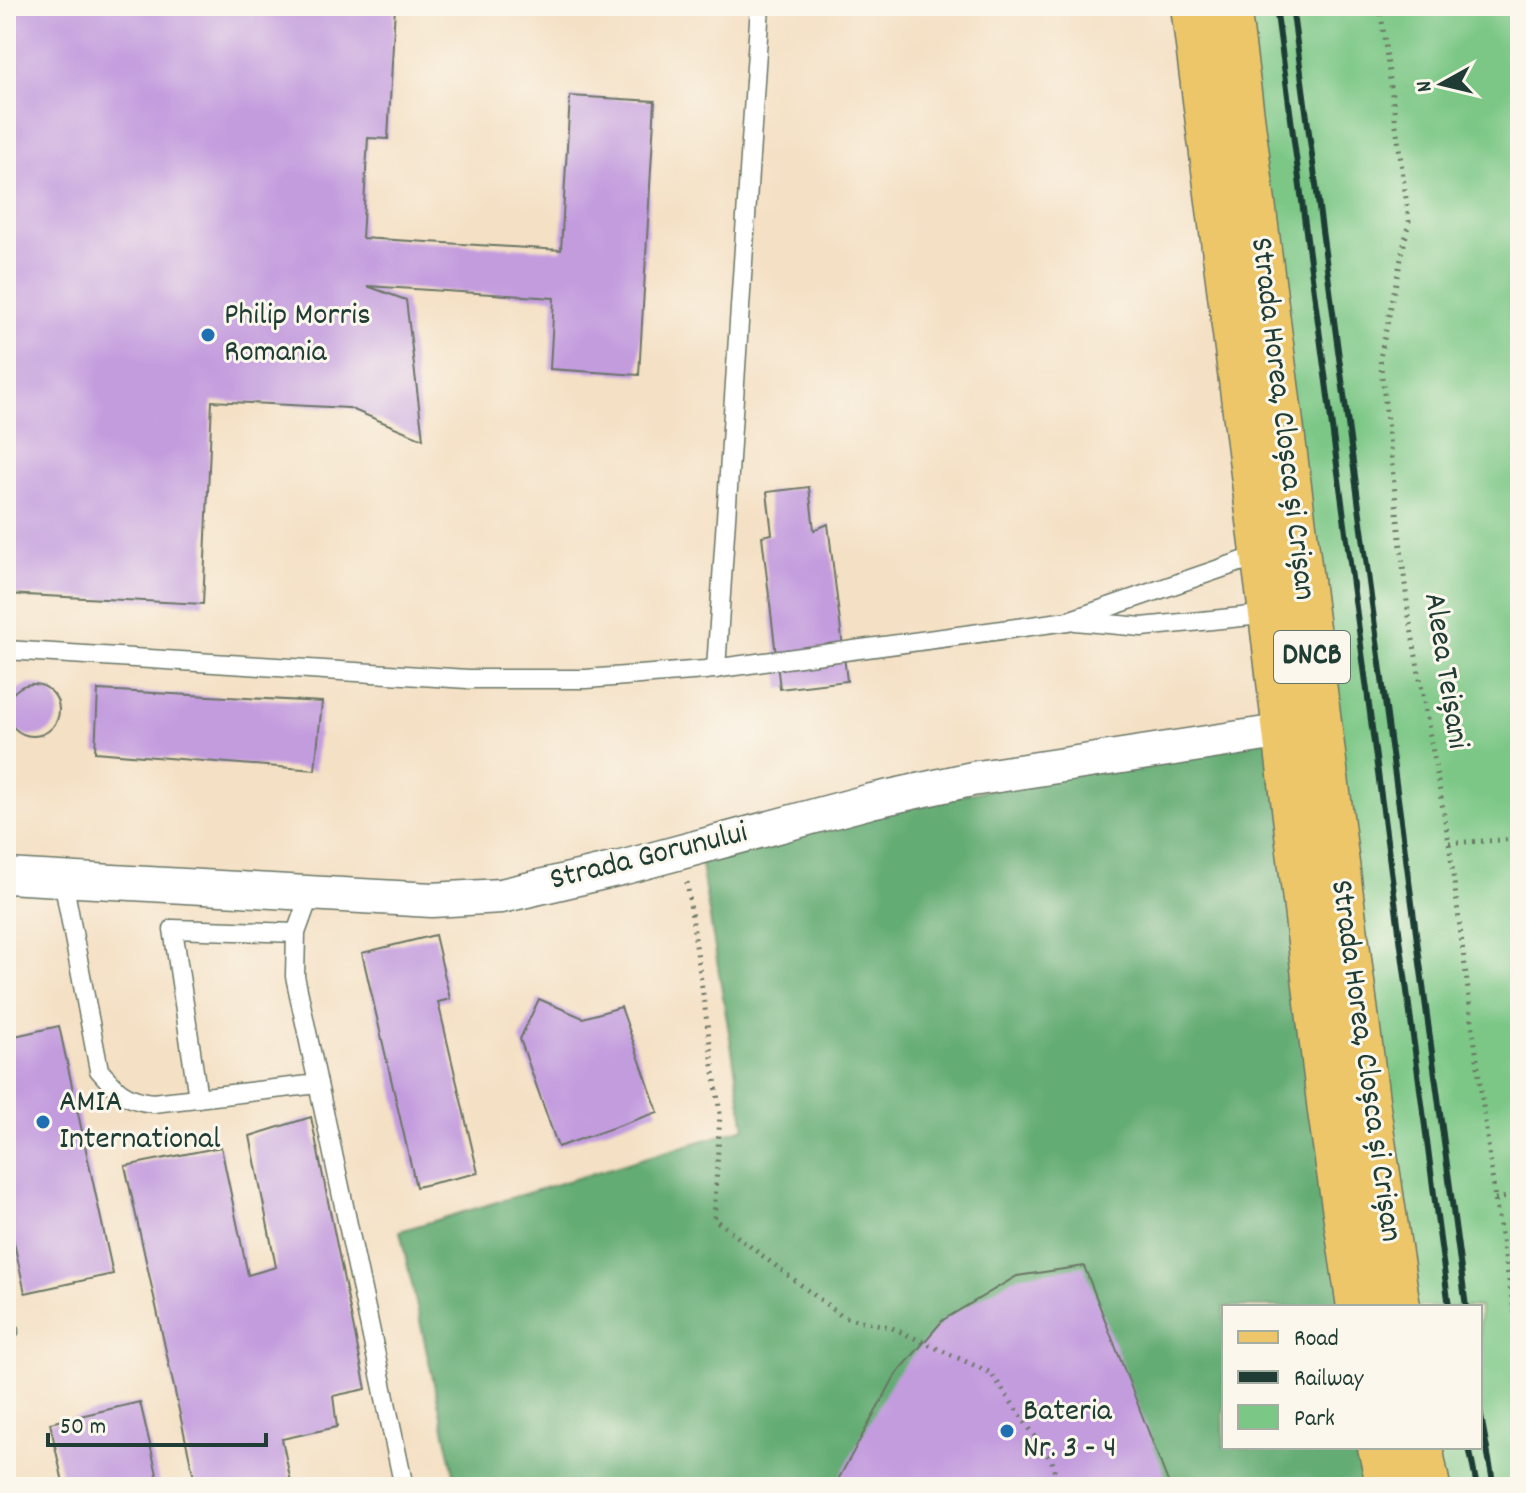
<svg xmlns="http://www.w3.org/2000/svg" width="1526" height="1493" font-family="Dekko,sans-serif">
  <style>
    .green { fill: #7bc786; stroke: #4d825d; stroke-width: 2 }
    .forest { fill: #64ac73; stroke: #427454; stroke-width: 2 }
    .building { fill: #c39cde }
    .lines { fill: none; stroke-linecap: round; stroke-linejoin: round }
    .service-casing { stroke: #6a7666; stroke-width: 21 }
    .minor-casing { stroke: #6a7666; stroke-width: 37 }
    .primary-casing { stroke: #6a7666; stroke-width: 47 }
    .path { stroke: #6a7666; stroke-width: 5; stroke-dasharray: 2 6; stroke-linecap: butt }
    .service { stroke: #fff; stroke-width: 18 }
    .minor { stroke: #fff; stroke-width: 34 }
    .primary { stroke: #ecc669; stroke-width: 44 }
    .rail { stroke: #1f3d34; stroke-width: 6 }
    .poi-dot { fill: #1f6fb2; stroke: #fbf7ec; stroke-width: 3 }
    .labels { text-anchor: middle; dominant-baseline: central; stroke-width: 6; stroke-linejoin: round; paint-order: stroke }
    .shield { fill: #fbf7ec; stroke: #61756b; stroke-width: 2 }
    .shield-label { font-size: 30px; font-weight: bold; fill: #1f3d34 }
    .poi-label { font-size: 32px; fill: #1f3d34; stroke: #fbf7ec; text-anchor: start }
    .street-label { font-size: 32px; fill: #1f3d34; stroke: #fbf7ec }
  </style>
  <rect width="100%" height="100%" fill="#fbf7ec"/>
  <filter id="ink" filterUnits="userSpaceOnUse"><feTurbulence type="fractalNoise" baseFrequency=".0125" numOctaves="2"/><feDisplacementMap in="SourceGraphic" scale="16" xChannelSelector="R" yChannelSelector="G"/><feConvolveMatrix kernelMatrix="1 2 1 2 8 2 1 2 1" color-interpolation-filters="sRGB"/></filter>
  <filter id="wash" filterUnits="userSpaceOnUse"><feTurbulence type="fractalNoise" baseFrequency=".006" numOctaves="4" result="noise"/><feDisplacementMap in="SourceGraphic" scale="32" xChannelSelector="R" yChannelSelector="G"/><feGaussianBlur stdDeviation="1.8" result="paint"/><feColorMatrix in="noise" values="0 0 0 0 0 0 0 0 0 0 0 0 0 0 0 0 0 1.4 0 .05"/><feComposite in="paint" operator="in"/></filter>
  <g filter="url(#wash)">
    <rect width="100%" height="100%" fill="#f4e0c4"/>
    <!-- green -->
    <polygon class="green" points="1228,6 1520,6 1520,1487 1428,1487 1420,1447 1480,1447 1480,1307 1398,1307"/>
    <!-- forest -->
    <polygon class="forest" points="1285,731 1359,1307 1224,1307 1224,1447 1380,1447 1389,1487 457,1487 400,1231 745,1128 698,847"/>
    <g id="blocks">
      <!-- building -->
      <g class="building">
        <polygon points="6,6 395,6 388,139 368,138 362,238 561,250 570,96 655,101 639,375 550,369 554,298 367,286 406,300 423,439 349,408 212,401 203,604 6,594"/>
        <polygon points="809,487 814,530 828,524 847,681 780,689 762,536 772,534 767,492"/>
        <circle cx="33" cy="710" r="26"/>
        <polygon points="98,690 322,702 315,770 95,752"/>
        <polygon points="435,935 450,999 438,1002 478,1173 416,1187 362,953"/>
        <polygon points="539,999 583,1018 621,1007 658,1112 558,1147 520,1039"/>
        <polygon points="59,1026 113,1274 25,1293 6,1206 6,1038"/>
        <polygon points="311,1117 366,1389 333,1396 337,1427 282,1439 292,1487 196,1487 125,1166 221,1147 248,1275 276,1267 250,1136"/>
        <polygon points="1084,1266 1170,1487 834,1487 895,1376 943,1320 1017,1276"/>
        <polygon points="140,1402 160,1487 64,1487 50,1423"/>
      </g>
    </g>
  </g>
  <g filter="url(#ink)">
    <use href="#blocks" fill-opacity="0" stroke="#6a7666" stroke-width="2"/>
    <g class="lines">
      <defs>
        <g id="service">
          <polyline points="1075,621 1142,627 1271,614"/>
          <polyline points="6,650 468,679 586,679 705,670 1068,621 1263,554"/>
          <polyline points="716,669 760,6"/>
          <path d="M63 880 99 1070C117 1091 125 1100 153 1103L318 1084"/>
          <polyline points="310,894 296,933 295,976 404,1487"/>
          <polyline points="198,1098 173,929 296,933"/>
          <polyline points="6,1319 9,1331"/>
        </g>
        <polyline id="minor" points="6,876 432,900 501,896 621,868 871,801 972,779 1285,731"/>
        <g id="primary">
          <polyline points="1193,6 1271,614 1330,1111 1359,1307"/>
          <polyline points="1228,6 1368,1108 1398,1307"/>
          <polyline points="1380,1447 1389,1487"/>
          <polyline points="1420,1447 1428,1487"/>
        </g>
      </defs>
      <!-- service casing -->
      <use href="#service" class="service-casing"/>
      <!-- minor casing -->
      <use href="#minor" class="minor-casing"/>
      <!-- primary casing -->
      <use href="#primary" class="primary-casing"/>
      <!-- path -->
      <g class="path">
        <polyline points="1380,6 1409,221 1380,358 1408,611 1449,843 1495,1199 1520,1345"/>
        <polyline points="1449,843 1520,839"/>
        <polyline points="687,882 720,1114 714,1219 843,1317 890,1327 991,1373 1052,1461 1058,1487"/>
        <polyline points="1495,1199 1520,1195"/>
      </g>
      <!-- service -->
      <use href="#service" class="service"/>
      <!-- minor -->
      <use href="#minor" class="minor"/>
      <!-- primary -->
      <use href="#primary" class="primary"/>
      <!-- rail -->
      <g class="rail">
        <polyline points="1276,6 1449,1307"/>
        <polyline points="1292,6 1466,1307"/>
        <polyline points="1480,1411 1494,1487"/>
        <polyline points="1469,1447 1477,1487"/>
      </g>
    </g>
  </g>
  <!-- markers -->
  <g class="poi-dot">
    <circle cx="208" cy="335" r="8"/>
    <circle cx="43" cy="1122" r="8"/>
    <circle cx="1007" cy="1431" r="8"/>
  </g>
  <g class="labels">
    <!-- shield labels -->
    <rect class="shield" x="1274" y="631" width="76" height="52" rx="6"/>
    <g class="shield-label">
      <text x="1312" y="657">DNCB</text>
    </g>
    <!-- poi labels -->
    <g class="poi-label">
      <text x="224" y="317">Philip Morris<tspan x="224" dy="37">Romania</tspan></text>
      <text x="59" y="1104">AMIA<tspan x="59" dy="37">International</tspan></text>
      <text x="1023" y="1413">Bateria<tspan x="1023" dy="37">Nr. 3 - 4</tspan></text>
    </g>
    <!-- street labels -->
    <g class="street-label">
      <text transform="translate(1281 419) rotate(83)">Strada Horea, Cloșca și Crișan</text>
      <text transform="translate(1444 671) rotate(81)">Aleea Teișani</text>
      <text transform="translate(649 858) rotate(-14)">Strada Gorunului</text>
      <text transform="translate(1364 1061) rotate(82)">Strada Horea, Cloșca și Crișan</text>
    </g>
  </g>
  <!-- margin -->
  <rect width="1526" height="1493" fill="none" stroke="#fbf7ec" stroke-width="32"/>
  <!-- legend -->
  <rect x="1222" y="1305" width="260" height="144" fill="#fbf7ec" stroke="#a3ada2" stroke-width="2"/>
  <rect x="1238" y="1331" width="40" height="12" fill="#ecc669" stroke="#a3ada2" stroke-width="2"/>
  <text x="1294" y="1345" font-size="24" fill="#1f3d34">Road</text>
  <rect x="1238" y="1371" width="40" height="12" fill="#1f3d34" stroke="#a3ada2" stroke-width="2"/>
  <text x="1294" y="1385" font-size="24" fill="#1f3d34">Railway</text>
  <rect x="1238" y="1405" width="40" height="24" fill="#7bc786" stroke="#a3ada2" stroke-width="2"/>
  <text x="1294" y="1425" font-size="24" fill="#1f3d34">Park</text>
  <!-- north arrow -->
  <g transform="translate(1442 84) rotate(262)" stroke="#fbf7ec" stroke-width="6" paint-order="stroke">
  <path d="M0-6L14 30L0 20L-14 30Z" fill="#1f3d34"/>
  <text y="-12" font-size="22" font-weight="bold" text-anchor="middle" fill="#1f3d34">N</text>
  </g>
  <!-- scale -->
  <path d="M48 1433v12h218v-12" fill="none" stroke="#1f3d34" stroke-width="4"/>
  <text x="60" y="1433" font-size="24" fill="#1f3d34" stroke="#fbf7ec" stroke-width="6" paint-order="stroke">50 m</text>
</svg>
